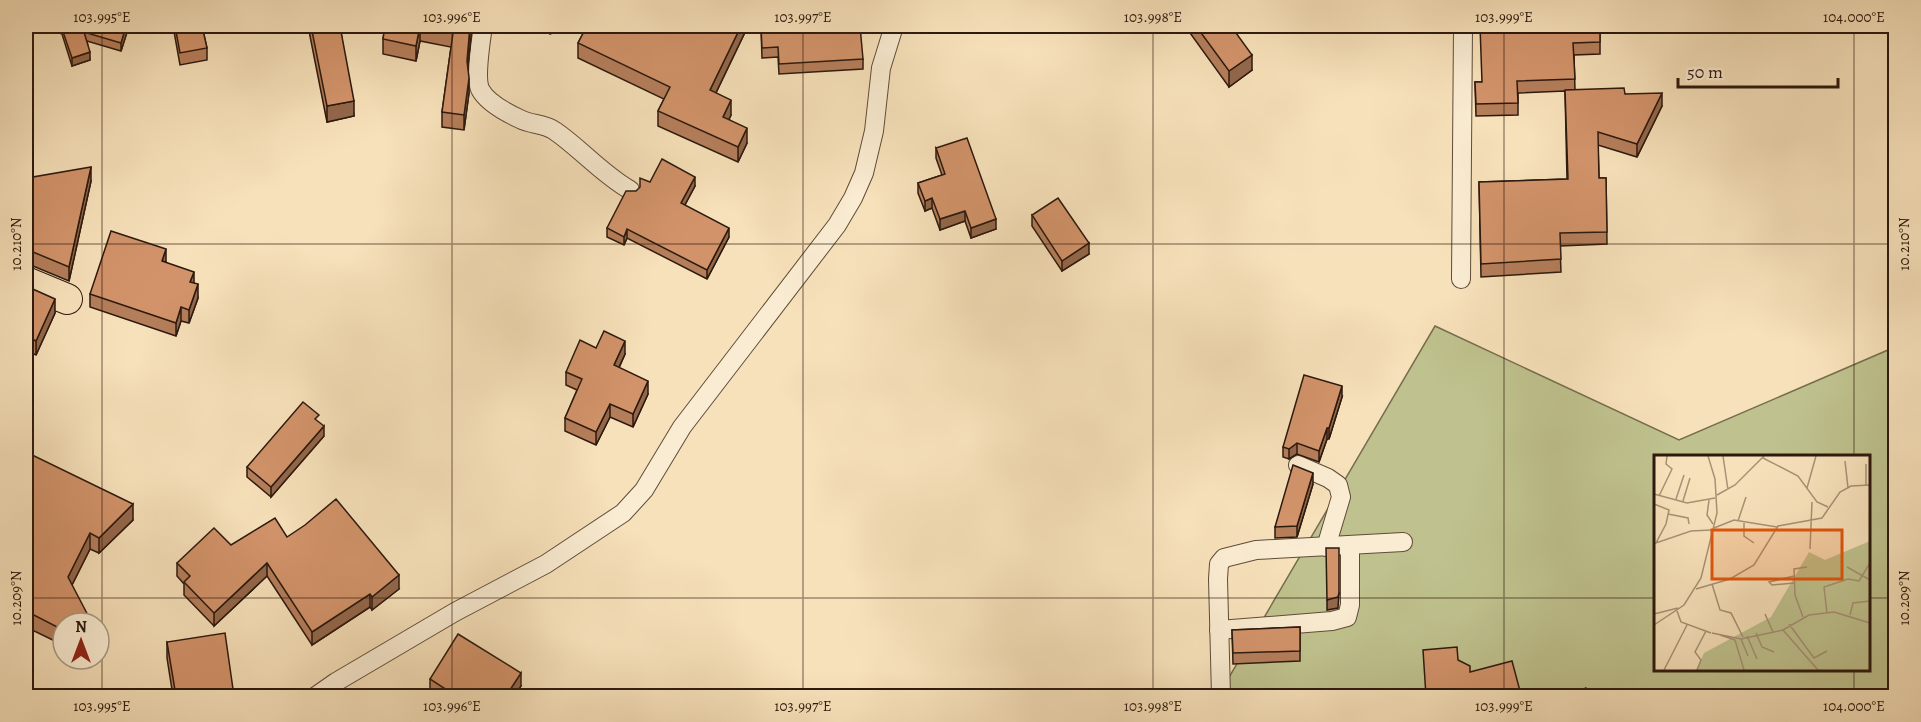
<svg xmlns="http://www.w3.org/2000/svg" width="1921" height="722" font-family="Alegreya,serif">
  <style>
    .green { fill: #bfc28e; stroke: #766e4e; stroke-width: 1.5; fill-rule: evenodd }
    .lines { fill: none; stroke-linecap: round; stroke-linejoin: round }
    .street-casing { stroke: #5f4b39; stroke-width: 20 }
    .primary-casing { stroke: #2c190e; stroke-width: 32 }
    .street { stroke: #faecd2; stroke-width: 18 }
    .primary { stroke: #f7e1ba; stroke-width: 30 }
    .wall { fill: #b57e5b; stroke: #2c190e; stroke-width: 1.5 }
    .shaded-wall { fill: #93674a; stroke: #2c190e; stroke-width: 1.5 }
    .building { fill: #d2936a; stroke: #2c190e; stroke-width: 1.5 }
    .ticks { fill: none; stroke: #2c190e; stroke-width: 1.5; stroke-opacity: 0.45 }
    .inset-road { fill: none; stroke: #a69175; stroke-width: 1.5 }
    .view { fill: #df560c; fill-opacity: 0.15; stroke: #df560c; stroke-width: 3 }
    .inset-edge { fill: none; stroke: #2c190e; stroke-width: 3 }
    .neatline { fill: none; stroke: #2c190e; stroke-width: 2 }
    .ticks-label { font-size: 15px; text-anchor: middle; fill: #2c190e }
  </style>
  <rect width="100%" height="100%" fill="#f7e1ba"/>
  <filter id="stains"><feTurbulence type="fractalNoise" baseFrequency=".00333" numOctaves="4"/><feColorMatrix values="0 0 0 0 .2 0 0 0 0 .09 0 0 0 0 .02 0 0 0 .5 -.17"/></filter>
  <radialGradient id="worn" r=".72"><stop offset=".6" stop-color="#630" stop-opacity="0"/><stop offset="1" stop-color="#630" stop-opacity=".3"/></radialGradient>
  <!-- green -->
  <path class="green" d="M1435 326 1679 440 1895 347V696H1218ZM1656 456H1868V670H1656Z"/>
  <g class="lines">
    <defs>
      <g id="street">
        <path d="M483 26C481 40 475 77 480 89 487 103 507 113 520 119 531 125 544 123 555 131 581 149 602 174 630 190"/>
        <polyline points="1461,279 1463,26"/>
        <polyline points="1298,465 1328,478 1338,485 1341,497 1326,547"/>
        <polyline points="1219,630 1332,621 1347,617 1350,605 1350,545"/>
        <polyline points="316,696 336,682 455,612 546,564 623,513 644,490 682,427 837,225 853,198 864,173 874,131 881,68 894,26"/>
        <polyline points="1221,696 1218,579 1219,564 1224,558 1256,550 1403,542"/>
      </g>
      <polyline id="primary" points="26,282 67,299"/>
    </defs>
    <!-- street casing -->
    <use href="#street" class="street-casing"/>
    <!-- primary casing -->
    <use href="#primary" class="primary-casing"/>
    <!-- street -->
    <use href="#street" class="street"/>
    <!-- primary -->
    <use href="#primary" class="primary"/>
  </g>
  <!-- wall -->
  <g class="wall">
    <polygon points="59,26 129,26 121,51 87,41 90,60 72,66 62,34 59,33"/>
    <polygon points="173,26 202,26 207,48 207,60 180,65"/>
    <polygon points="308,26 340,26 354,116 327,122"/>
    <polygon points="385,26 472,26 468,66 469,93 464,130 442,127 442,112 451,47 420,41 416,61 383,54 383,39"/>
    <polygon points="587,26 748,26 716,93 731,115 729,119 747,143 738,162 658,126 658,111 664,99 578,58 578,43"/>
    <polygon points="1185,26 1231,26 1252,70 1229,87"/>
    <polygon points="1600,26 1600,54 1574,55 1575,90 1625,94 1662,106 1637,157 1598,145 1599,178 1606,178 1607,244 1560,246 1561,272 1481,277 1479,182 1567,179 1565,91 1518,93 1518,115 1476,116 1475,82 1481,82"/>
    <polygon points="761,27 863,59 863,69 779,74 778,57 762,58"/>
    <polygon points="936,148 996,229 971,238 965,221 940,230 932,208 925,211 918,193 918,183 942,175 936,158"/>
    <polygon points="91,181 69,281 33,266 26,265 26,192 30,193"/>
    <polygon points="650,182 695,186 685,205 729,237 707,279 627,238 624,245 607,237 607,228 636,191"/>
    <polygon points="1032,215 1089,254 1062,271 1032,226"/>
    <polygon points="166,262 194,283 198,298 189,323 181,321 176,336 90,307 90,294"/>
    <polygon points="26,286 55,313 36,355 26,350"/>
    <polygon points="596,348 625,354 619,368 648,394 633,427 610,417 596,445 565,431 565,418 577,390 566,385 566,372"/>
    <polygon points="1342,397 1329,439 1327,439 1319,462 1297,454 1289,459 1283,457 1283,447"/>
    <polygon points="324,436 271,497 247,477 247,467"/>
    <polygon points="26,452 133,520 99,553 90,549 72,585 63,623 63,645 26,627"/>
    <polygon points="1313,484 1297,537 1275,538 1275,527"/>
    <polygon points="287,537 399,589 372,610 370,607 312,645 267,576 214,626 184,595 184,584 177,576 177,563"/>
    <polygon points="1300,627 1300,661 1233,664 1232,630"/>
    <polygon points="167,642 234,696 173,696 167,658"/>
    <polygon points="430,679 521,686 514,696 437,696 430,692"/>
  </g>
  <!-- shaded-wall -->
  <g class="shaded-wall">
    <polygon points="126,26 129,26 121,51 121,43"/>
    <polygon points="420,26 420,41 416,61 416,46"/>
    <polygon points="470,26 472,26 467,76 467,61"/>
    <polygon points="550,26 576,26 550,34"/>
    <polygon points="741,26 748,26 710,105 710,90"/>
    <polygon points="90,52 90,60 72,66 72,58"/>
    <polygon points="1252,55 1252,70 1229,87 1229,71"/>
    <polygon points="469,78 469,93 464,130 464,115"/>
    <polygon points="1662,93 1662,106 1637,157 1637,144"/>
    <polygon points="731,100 731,115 723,132 723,117"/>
    <polygon points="354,101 354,116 327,122 327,106"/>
    <polygon points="747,128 747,143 738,162 738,147"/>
    <polygon points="91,167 91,181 69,281 69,267"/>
    <polygon points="695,177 695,186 681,212 681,203"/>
    <polygon points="932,198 932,208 925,211 925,201"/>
    <polygon points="965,211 965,221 940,230 940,219"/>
    <polygon points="996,219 996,229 971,238 971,228"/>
    <polygon points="729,228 729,237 707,279 707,270"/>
    <polygon points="627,229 627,238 624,245 624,237"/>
    <polygon points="1089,243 1089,254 1062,271 1062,261"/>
    <polygon points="166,249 166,262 162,261"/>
    <polygon points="194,272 194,286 190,282"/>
    <polygon points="198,284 198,298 189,323 189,310"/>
    <polygon points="55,299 55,313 36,355 36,341"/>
    <polygon points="181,307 181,321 176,336 176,323"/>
    <polygon points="625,341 625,354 614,378 614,365"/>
    <polygon points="648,381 648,394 633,427 633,414"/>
    <polygon points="1342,386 1342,397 1329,439 1329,428"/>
    <polygon points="610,404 610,417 596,445 596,432"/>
    <polygon points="324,426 324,436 271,497 271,487"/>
    <polygon points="1327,428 1327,439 1319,462 1319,451"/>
    <polygon points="1297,443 1297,454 1289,459 1289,449"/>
    <polygon points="1313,473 1313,484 1297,537 1297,526"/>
    <polygon points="133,504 133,520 99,553 99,538"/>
    <polygon points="90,533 90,549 68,593 68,577"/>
    <polygon points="267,563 267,576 214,626 214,613"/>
    <polygon points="399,575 399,589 372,610 372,597"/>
    <polygon points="1339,593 1338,608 1327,610 1327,600"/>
    <polygon points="370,594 370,607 312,645 312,632"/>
    <polygon points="521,673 521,686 514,696 506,696"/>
    <polygon points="1520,691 1520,696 1499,696"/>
  </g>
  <!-- building -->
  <g class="building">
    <polygon points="61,26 126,26 121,43 84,32 90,52 72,58"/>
    <polygon points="175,26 202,26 207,48 180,53"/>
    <polygon points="311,26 340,26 354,101 327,106"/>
    <polygon points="385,26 470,26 467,61 469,78 464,115 442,112 453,33 420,26 416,46 383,39"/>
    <polygon points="587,26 741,26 710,90 731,100 723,117 747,128 738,147 658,111 670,87 578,43"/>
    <polygon points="777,26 860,26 863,59 779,64 778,47 762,48 761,27"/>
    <polygon points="1196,26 1231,26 1252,55 1229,71"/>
    <polygon points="1480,26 1600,26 1600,42 1573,43 1575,79 1517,81 1518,103 1476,104 1475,82 1482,82"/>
    <polygon points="1624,88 1625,94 1662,93 1637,144 1598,132 1599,178 1606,178 1607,232 1560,233 1561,259 1481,264 1479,182 1568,179 1565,90"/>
    <polygon points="967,138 996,219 971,228 965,211 940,219 932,198 925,201 918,183 945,174 936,148"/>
    <polygon points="662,159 695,177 681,203 729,228 707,270 627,229 624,237 607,228 626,191 636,191 640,187 640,178 650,182"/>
    <polygon points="91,167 69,267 33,252 26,251 26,192 30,193 33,177"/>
    <polygon points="1058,198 1089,243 1062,261 1032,215"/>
    <polygon points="111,231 166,249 162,261 194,272 190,282 198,284 189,310 181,307 176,323 90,294"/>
    <polygon points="26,286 55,299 36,341 26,336"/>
    <polygon points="604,331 625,341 614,365 648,381 633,414 610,404 596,432 565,418 582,379 566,372 580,340 596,348"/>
    <polygon points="1304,375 1342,386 1329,428 1327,428 1319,451 1297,443 1289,449 1283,447"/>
    <polygon points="303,402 319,415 315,419 324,426 271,487 247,467"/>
    <polygon points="26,452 133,504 99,538 90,533 68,577 92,623 63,623 63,630 26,611"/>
    <polygon points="1293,465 1313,473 1297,526 1275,527"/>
    <polygon points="336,499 399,575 372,597 370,594 312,632 267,563 214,613 184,582 190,576 177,563 214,528 231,545 275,518 287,537 305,525"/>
    <polygon points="1326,548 1339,548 1339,593 1338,597 1327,600"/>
    <polygon points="1300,627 1300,651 1233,653 1232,630"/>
    <polygon points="225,633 234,696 176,696 167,642"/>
    <polygon points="458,634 521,673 506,696 447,696 450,692 430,679"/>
    <polygon points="1457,647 1458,660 1470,666 1470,672 1512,661 1520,691 1499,696 1426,696 1423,650"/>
    <polygon points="1586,688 1590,696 1569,696 1568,695"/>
  </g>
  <!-- ticks -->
  <path class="ticks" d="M102 26V696M452 26V696M803 26V696M1153 26V696M1504 26V696M1854 26V456M26 244H1896M26 598H1656M1868 598H1896M1854 670V696"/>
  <!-- overview -->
  <g transform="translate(1654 455)">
    <rect width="216" height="216" fill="#f7e1ba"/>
    <path d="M216 86V215H42L50 198 117 162 155 97 171 105Z" fill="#bfc28e"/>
    <path class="inset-road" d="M69 1 74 35M109 3 144 21 163 47 174 52M191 6 194 33M212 9V30M153 33 162 1M0 39 33 48 61 43M63 40 81 30 110 1M5 41 18 14 12 9 13 1M22 44 30 20M55 45 53 60 59 69M29 46 36 23M0 49 15 55 12 69 2 88 37 76 57 75M14 59 34 63 35 69M84 66 92 42M90 68V81L100 88M60 73 80 65 123 72M156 94 158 47M193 112 216 125M140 121 115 127 118 130 140 128M58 129 66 155 77 158 89 182M42 134 76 124 100 110 124 71 168 63 186 37 197 31 216 30M23 156 27 167 57 178M0 159 24 153M111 159 119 177M173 159 170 132 194 124 205 126 216 108M196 160 199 148 216 146M149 162 141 140 140 114 153 112M135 169 160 203 173 196M0 170 30 150 47 123 63 58 61 24 54 1M129 175 164 215M58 178 87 184 129 175 155 160 180 157 216 168M102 178 108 192 120 197M66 180 81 185 90 215M93 181 103 204M87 184 94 201M10 215 33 170M43 215 47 205 41 197 52 176"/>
    <path class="view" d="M58 75H188V124H58Z"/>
    <rect width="216" height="216" class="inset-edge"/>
  </g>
  <!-- margin -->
  <rect width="1921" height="722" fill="none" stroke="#f7e1ba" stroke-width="66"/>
  <!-- north arrow -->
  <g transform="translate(81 641)"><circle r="28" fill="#faecd2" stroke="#a89884" stroke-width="1.5"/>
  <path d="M0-4.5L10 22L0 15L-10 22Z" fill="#8f2418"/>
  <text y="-9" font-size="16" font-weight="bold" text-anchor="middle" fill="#2c190e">N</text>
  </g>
  <!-- scale -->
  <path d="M1678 78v9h160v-9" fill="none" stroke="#2c190e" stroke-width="3"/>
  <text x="1687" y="78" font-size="18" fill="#2c190e" stroke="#faecd2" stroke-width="4.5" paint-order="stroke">50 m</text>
  <rect x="33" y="33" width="1855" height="656" class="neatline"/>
  <g class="ticks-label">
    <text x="102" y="22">103.995°E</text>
    <text x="452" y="22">103.996°E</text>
    <text x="803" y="22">103.997°E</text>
    <text x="1153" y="22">103.998°E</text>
    <text x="1504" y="22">103.999°E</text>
    <text x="1854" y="22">104.000°E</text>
    <text transform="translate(16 244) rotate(-90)" y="5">10.210°N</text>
    <text transform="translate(1904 244) rotate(-90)" y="5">10.210°N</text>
    <text transform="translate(16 598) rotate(-90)" y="5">10.209°N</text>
    <text transform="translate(1904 598) rotate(-90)" y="5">10.209°N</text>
    <text x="102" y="711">103.995°E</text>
    <text x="452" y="711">103.996°E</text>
    <text x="803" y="711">103.997°E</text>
    <text x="1153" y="711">103.998°E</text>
    <text x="1504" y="711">103.999°E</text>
    <text x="1854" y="711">104.000°E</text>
  </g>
  <rect width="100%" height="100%" filter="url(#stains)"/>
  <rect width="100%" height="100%" fill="url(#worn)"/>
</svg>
